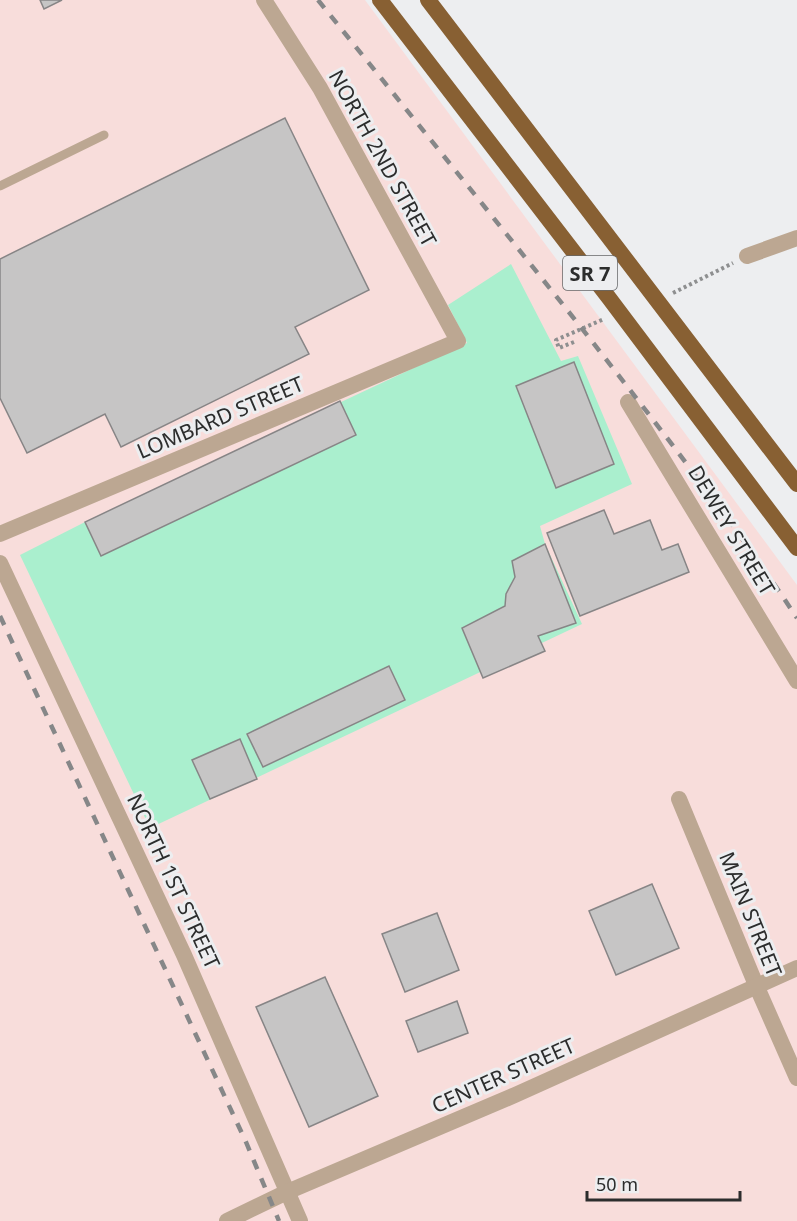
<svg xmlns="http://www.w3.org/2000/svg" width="797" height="1221" font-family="'Noto Sans',sans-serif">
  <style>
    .industrial { fill: #f8dddb }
    .green { fill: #aaefce }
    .building { fill: #c6c5c5; stroke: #878586; stroke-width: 1.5 }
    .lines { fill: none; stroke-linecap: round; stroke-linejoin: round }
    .path { stroke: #8e8f90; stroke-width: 4; stroke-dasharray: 3 3; stroke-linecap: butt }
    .service { stroke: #bca792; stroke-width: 9 }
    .minor { stroke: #bca792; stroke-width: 16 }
    .trunk { stroke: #886033; stroke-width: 16 }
    .rail { stroke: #868788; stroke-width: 4.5; stroke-dasharray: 10 10; stroke-linecap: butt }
    .labels { text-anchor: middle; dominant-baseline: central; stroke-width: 6; stroke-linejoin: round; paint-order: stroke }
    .shield { fill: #edeef0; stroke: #666768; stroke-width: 1.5 }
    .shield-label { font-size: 20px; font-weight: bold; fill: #2c2d2d }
    .street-label { font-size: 21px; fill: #2c2d2d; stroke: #edeef0 }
  </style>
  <rect width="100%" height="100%" fill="#edeef0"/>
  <!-- industrial -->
  <polygon class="industrial" points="0,0 365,0 797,585 797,1221 0,1221"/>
  <!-- green -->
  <polygon class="green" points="511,264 561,361 578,356 632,484 540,526 545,544 582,624 150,828 20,555 85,522 467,343 448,305"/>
  <!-- building -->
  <g class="building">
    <polygon points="40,0 62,0 44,9"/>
    <polygon points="285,118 369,290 295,327 309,354 121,447 105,414 27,453 0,398 0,259"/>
    <polygon points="574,362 614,464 556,488 516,386"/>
    <polygon points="340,401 356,435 101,556 85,522"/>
    <polygon points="604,510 614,534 650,520 662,550 678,544 689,572 580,616 547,533"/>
    <polygon points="545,544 576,623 538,636 545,651 483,678 462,628 505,606 506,594 515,577 512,561"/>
    <polygon points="389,666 405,700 263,767 247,734"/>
    <polygon points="240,739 257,779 210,799 192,760"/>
    <polygon points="652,884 679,948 616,975 589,911"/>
    <polygon points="437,913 459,970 405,992 382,934"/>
    <polygon points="325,977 378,1096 309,1127 256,1007"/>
    <polygon points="457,1001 468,1033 418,1052 406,1021"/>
  </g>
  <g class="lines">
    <!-- path -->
    <g class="path">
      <polyline points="673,293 733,263"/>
      <polyline points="574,342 559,348 556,340 604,319"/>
    </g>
    <!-- service -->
    <polyline class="service" points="0,186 104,135"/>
    <!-- minor -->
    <g class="minor">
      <polyline points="747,256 797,238"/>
      <polyline points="628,402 797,681"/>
      <polyline points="0,534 458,341 320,88 264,0"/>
      <polyline points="0,563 184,955 300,1221"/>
      <polyline points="679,799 756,985 797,1078"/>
      <polyline points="227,1221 287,1192 515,1095 797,968"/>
    </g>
    <!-- trunk -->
    <g class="trunk">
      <polyline points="380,0 609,298 797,548"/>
      <polyline points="428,0 797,484"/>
    </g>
    <!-- rail -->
    <g class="rail">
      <path d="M318 0C406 109 493 217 580 326 655 422 730 517 797 618"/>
      <polyline points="0,616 246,1142 279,1221"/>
    </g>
  </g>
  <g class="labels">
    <!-- shield labels -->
    <rect class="shield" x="563" y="256" width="54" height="34" rx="4.5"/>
    <g class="shield-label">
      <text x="590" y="273">SR 7</text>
    </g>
    <!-- street labels -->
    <g class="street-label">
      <text transform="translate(383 158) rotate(61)">NORTH 2ND STREET</text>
      <text transform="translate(220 417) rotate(-23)">LOMBARD STREET</text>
      <text transform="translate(732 530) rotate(59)">DEWEY STREET</text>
      <text transform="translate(174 881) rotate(65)">NORTH 1ST STREET</text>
      <text transform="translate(751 914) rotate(68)">MAIN STREET</text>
      <text transform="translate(503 1075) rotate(-24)">CENTER STREET</text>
    </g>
  </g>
  <!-- scale -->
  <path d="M587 1191v9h153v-9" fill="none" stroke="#2c2d2d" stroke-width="3"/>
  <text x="596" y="1191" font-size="18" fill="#2c2d2d" stroke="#edeef0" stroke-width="4.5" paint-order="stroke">50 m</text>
</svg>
